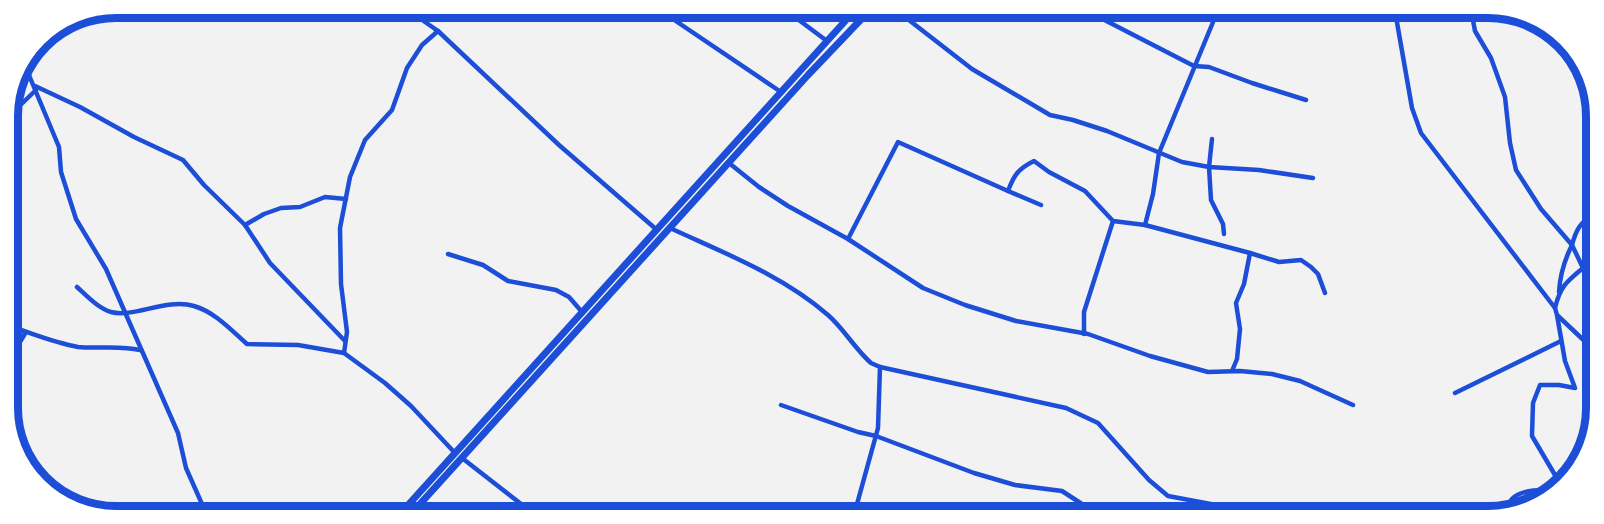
<svg xmlns="http://www.w3.org/2000/svg" width="1604" height="524" font-family="'Golos Text',sans-serif">
  <style>
    .lines { fill: none; stroke-linecap: round; stroke-linejoin: round }
    .minor { stroke: #1d4ed8; stroke-width: 4.5 }
    .trunk { stroke: #1d4ed8; stroke-width: 7 }
    .rim { fill: none; stroke: #1d4ed8; stroke-width: 8 }
  </style>
  <rect width="100%" height="100%" fill="#f2f2f2"/>
  <g class="lines">
    <!-- minor -->
    <g class="minor">
      <polyline points="411,8 415,15 438,31 559,145 657,230"/>
      <polyline points="658,9 781,92"/>
      <polyline points="784,9 827,41"/>
      <polyline points="896,10 972,69 1050,115 1073,120 1107,131 1182,162 1209,167 1259,170 1313,178"/>
      <polyline points="1085,10 1194,66 1209,67 1252,83 1306,100"/>
      <polyline points="1395,11 1412,108 1421,133 1555,308 1557,315 1593,349"/>
      <path d="M1474 11 1472 15 1475 31 1491 58 1505 97 1510 143 1516 170 1541 209 1572 245C1576 230 1580 222 1594 215"/>
      <polyline points="26,68 59,147 61,172 76,219 106,269 178,433 186,468 206,513"/>
      <polyline points="35,86 80,107 134,137 183,160 204,185 245,225 270,263 345,341"/>
      <polyline points="8,117 36,90"/>
      <polyline points="1212,139 1209,167 1211,200 1223,224 1224,234"/>
      <polyline points="729,163 759,187 788,206 848,239 923,288 965,305 1016,321 1088,334 1150,356 1208,372 1240,371 1272,374 1300,381 1353,405"/>
      <path d="M1041 205 1008 191C1014 175 1018 169 1034 161L1049 172 1085 191 1113 221 1084 312V334"/>
      <polyline points="1113,221 1145,225 1250,253 1244,284 1236,303 1240,329 1237,359 1232,371"/>
      <polyline points="245,225 264,214 281,208 300,207 325,197 346,199"/>
      <polyline points="1145,225 1153,194 1159,153 1218,10"/>
      <path d="M670 228C724 253 782 275 828 315 844 329 855 349 871 363L880 367 1066 408 1098 423 1149 480 1168 496 1232 508 1244 516"/>
      <polyline points="848,239 898,142 1008,191"/>
      <polyline points="1250,253 1279,262 1301,260 1311,267 1318,274 1325,293"/>
      <polyline points="448,254 483,265 508,281 556,290 569,297 582,312"/>
      <path d="M77 287C87 296 98 308 111 312 134 318 166 298 194 306 215 312 232 331 247 344L298 345 344 353 385 383 411 406 455 453"/>
      <path d="M1559 292C1560 274 1564 261 1572 245L1583 268 1594 278"/>
      <path d="M1555 308C1560 287 1566 282 1583 268"/>
      <path d="M9 326C31 333 54 343 78 347 99 349 119 345 140 350"/>
      <polyline points="344,353 347,332 341,284 340,228 350,177 365,140 392,110 407,68 422,45 438,31"/>
      <polyline points="9,360 26,332"/>
      <polyline points="1455,393 1561,341"/>
      <polyline points="781,405 858,432 876,436 974,473 1015,485 1062,491 1085,506"/>
      <polyline points="462,458 534,514"/>
      <polyline points="1556,491 1555,475 1532,436 1533,403 1540,385 1559,385 1575,388 1565,361 1557,315"/>
      <path d="M1500 514C1510 507 1507 505 1512 499 1521 489 1545 489 1556 491"/>
      <polyline points="854,515 878,428 880,367"/>
    </g>
    <!-- trunk -->
    <g class="trunk">
      <polyline points="400,514 856,9"/>
      <polyline points="411,514 808,75 870,10"/>
    </g>
  </g>
  <!-- crop -->
  <path d="M0 0H1604V524H0ZM116 18H1488A98 98 0 0 1 1586 116V408A98 98 0 0 1 1488 506H116A98 98 0 0 1 18 408V116A98 98 0 0 1 116 18Z" fill="#fff" fill-rule="evenodd"/>
  <path class="rim" d="M116 18H1488A98 98 0 0 1 1586 116V408A98 98 0 0 1 1488 506H116A98 98 0 0 1 18 408V116A98 98 0 0 1 116 18Z"/>
</svg>
